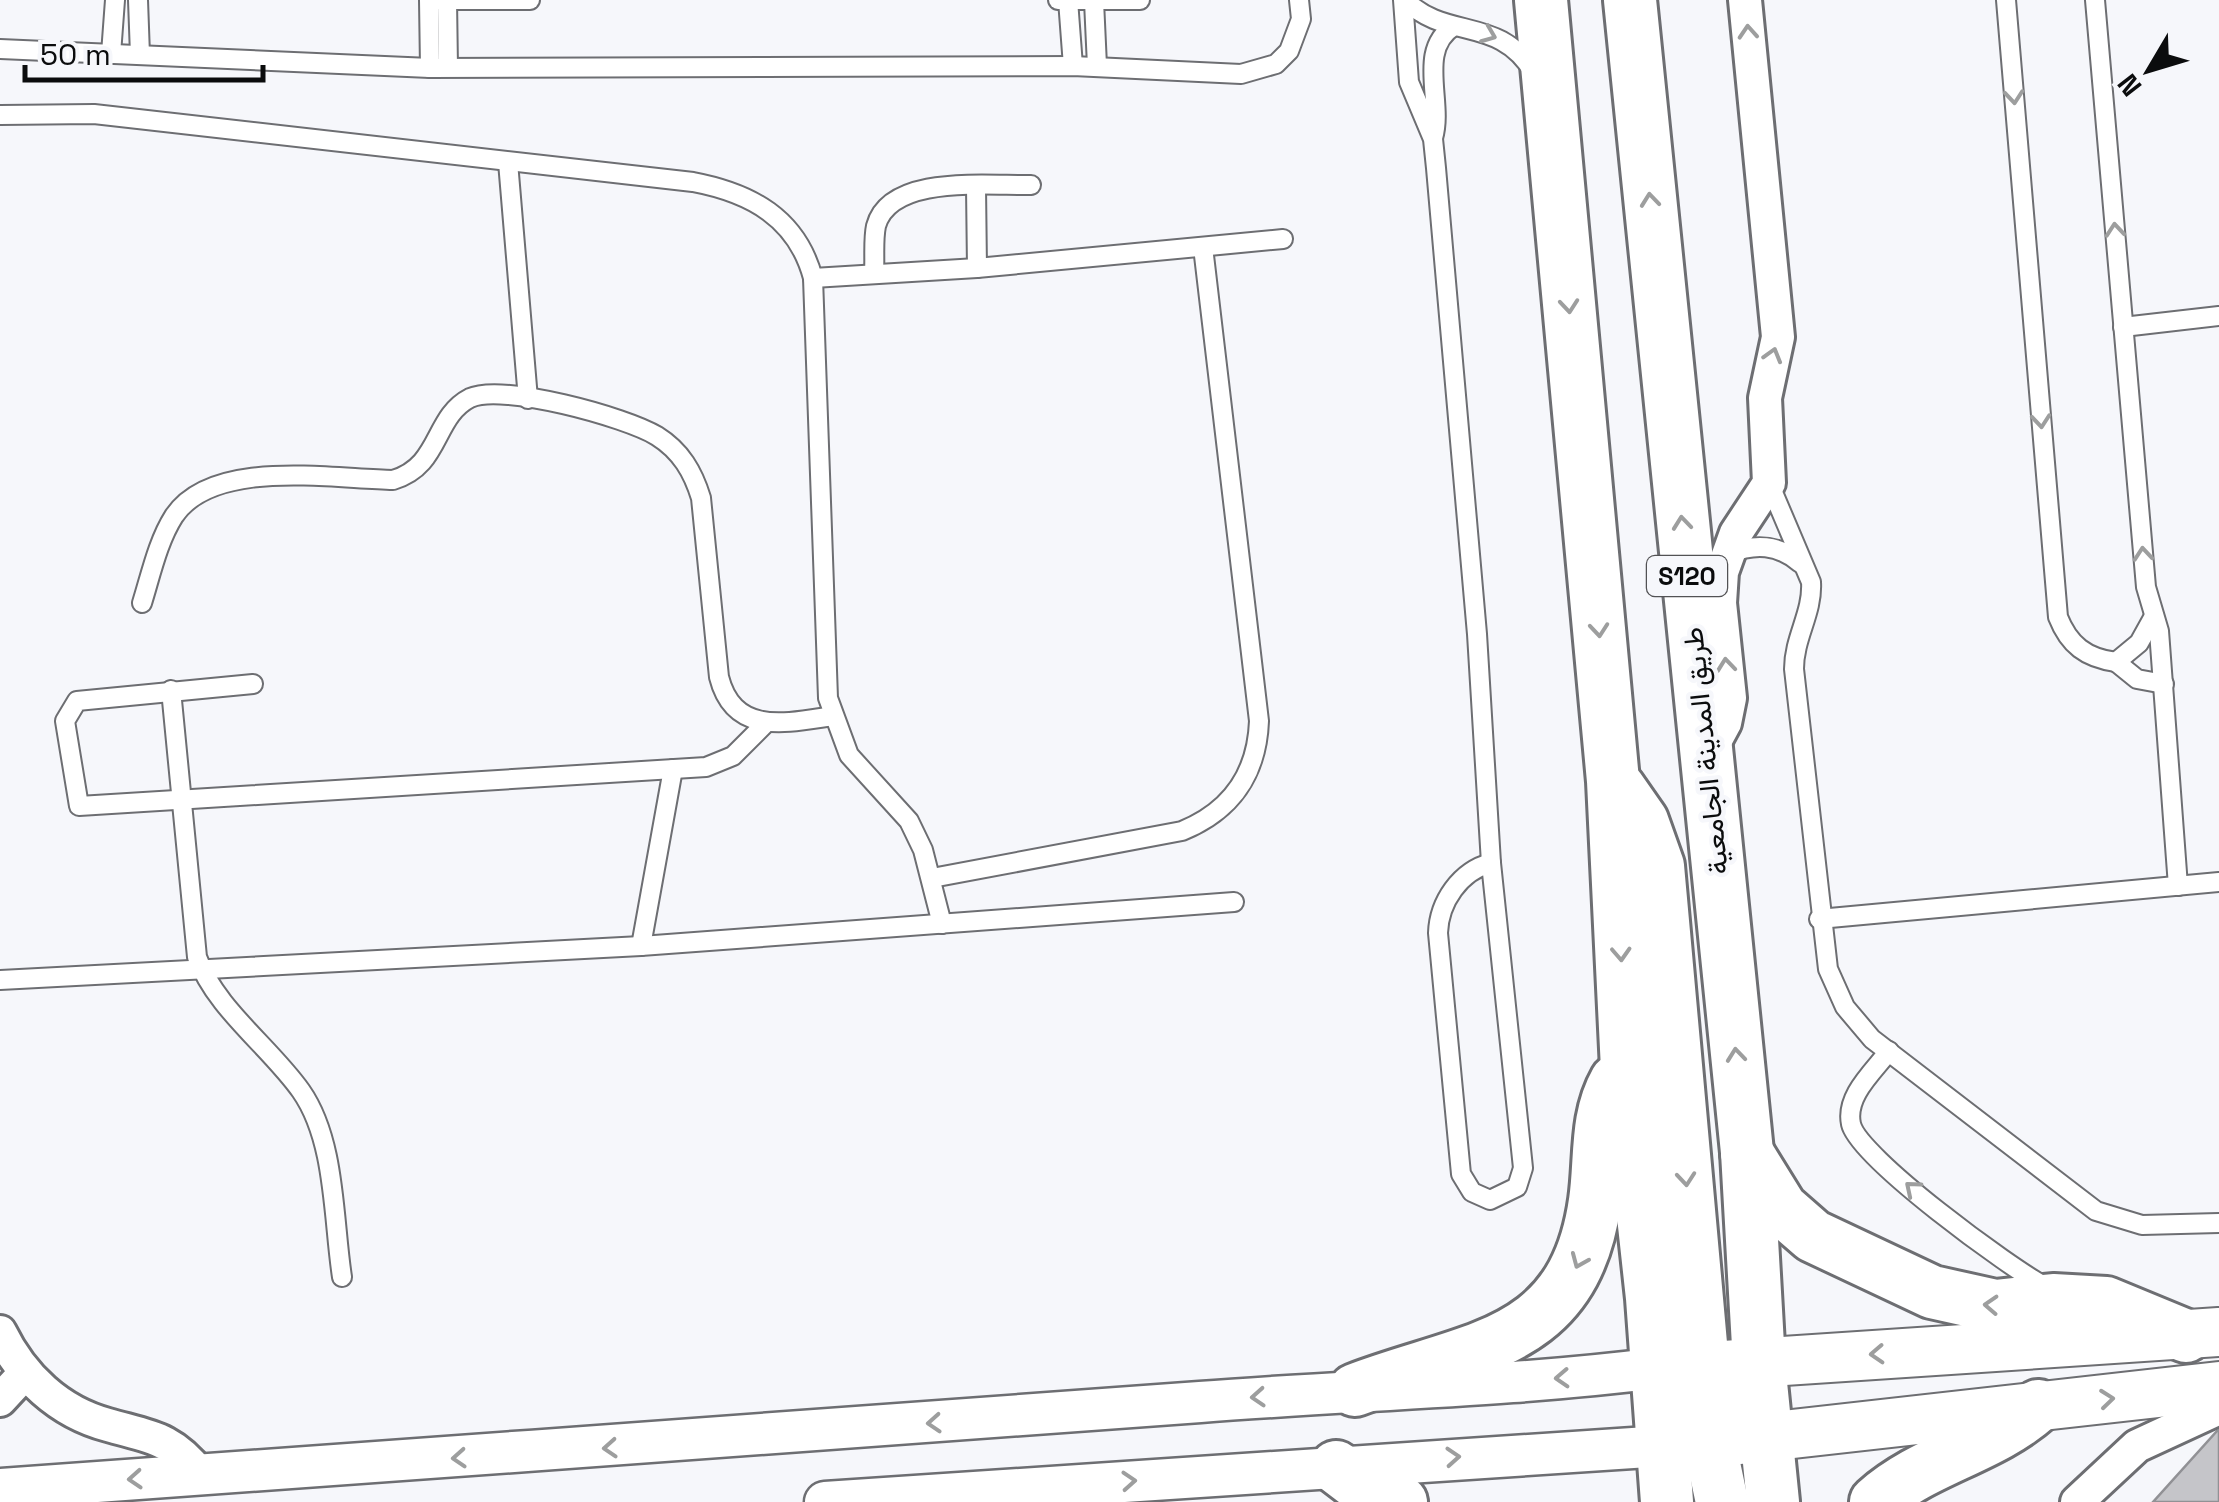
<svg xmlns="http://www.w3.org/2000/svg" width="2219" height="1502" font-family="'Space Grotesk',Vazirmatn,sans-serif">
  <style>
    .building { fill: #c5c5c9; stroke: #919195; stroke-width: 2.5 }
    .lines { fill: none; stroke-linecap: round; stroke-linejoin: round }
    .service-casing { stroke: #6d6e72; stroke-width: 22 }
    .minor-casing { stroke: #6d6e72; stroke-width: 38 }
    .tertiary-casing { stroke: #6d6e72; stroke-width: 45 }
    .secondary-casing { stroke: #6d6e72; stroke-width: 52 }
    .primary-casing { stroke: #6d6e72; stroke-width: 58 }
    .service { stroke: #fff; stroke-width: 18 }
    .minor { stroke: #fff; stroke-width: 32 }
    .tertiary { stroke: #fff; stroke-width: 40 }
    .secondary { stroke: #fff; stroke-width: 48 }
    .primary { stroke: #fff; stroke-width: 52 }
    .oneway { stroke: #9d9e9e }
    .labels { text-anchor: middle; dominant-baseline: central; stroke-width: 9; stroke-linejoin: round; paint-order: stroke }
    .shield { fill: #f6f7fb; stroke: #525254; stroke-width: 2.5 }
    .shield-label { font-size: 25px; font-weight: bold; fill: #0b0c0d }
    .street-label { font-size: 28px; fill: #0b0c0d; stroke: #f6f7fb }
  </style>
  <rect width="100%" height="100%" fill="#f6f7fb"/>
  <!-- building -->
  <polygon class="building" points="2219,1430 2219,1502 2153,1502 2217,1431"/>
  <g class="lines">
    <defs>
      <g id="service">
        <polyline points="138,0 140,55"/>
        <polyline points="429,0 430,68"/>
        <polyline points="430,0 530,0"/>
        <polyline points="447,0 448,67"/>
        <polyline points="1058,0 1140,0"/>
        <polyline points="1068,0 1073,66"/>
        <polyline points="1403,0 1409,82 1433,139 1436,168 1477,634 1491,863"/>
        <path d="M1405 0C1446 41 1500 15 1534 73"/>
        <path d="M2006 0 2058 617C2069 645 2086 658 2116 662L2139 643 2154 616"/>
        <polyline points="2095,0 2146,587 2159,631 2178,886"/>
        <polyline points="1094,1 1097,66"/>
        <polyline points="0,49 430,68 1073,66 1241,74 1276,64 1289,51 1301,19 1299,0"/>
        <polyline points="111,54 115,0"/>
        <path d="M0 115 94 114 693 182C751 193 797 218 813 278L828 698 849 755 909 821 923 850 942 924"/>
        <path d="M1433 138C1444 102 1416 50 1454 26"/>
        <polyline points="508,162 528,399"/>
        <polyline points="976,187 977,268"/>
        <path d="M874 273C875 258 873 240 876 226 890 174 988 186 1031 185"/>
        <polyline points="813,278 977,268 1283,239"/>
        <polyline points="2123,327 2219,316"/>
        <path d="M1769 483 1811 582C1813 613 1794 637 1794 669L1828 969 1845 1007 1872 1039 2096 1211 2142 1225 2219 1223"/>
        <path d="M1728 554C1755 543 1778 544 1800 563"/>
        <path d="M142 603C151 574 158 541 174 516 213 458 331 479 393 480 441 466 433 417 470 398 502 383 626 417 657 436 681 451 693 472 701 498L719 677C734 736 786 723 833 716"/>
        <polyline points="2116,662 2137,679 2164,684"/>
        <polyline points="253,684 77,701 65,721 79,806 706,767 733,756 765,724"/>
        <path d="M171 690 197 957C215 1008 270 1047 301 1091 336 1141 333 1219 342 1277"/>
        <path d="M1491 863 1523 1168 1517 1187 1490 1200 1472 1192 1461 1174 1438 933C1439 902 1460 871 1491 863Z"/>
        <path d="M932 878 1182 831C1231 811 1257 774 1259 721L1203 247"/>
        <polyline points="1819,919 2219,882"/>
        <polyline points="641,946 673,769"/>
        <polyline points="0,980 641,946 1234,902"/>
        <path d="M1889 1051C1873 1072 1845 1096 1851 1124 1858 1157 2011 1269 2046 1287"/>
      </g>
      <g id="minor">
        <polyline points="1711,749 1725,723 1730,698 1720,603 1722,572 1736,533 1769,483 1765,398 1778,337 1745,0"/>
        <path d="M0 1332C22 1377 59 1412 108 1425 150 1437 171 1437 200 1474"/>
        <polyline points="0,1400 25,1373"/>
        <polyline points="2077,1502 2137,1446 2219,1408"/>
      </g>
      <g id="tertiary">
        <path d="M0 1489C400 1459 800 1433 1200 1402 1353 1390 1507 1387 1658 1368"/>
        <polyline points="825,1502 1663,1446"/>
      </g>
      <g id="secondary">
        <polyline points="1724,1365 2219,1332"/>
        <polyline points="1731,1441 2219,1386"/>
      </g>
      <g id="primary">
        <polyline points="1541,0 1613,781 1627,1069 1652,1298 1667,1502"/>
        <polyline points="1630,0 1747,1152 1759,1363 1773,1502"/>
        <polyline points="1619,788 1642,821 1658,866 1703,1366 1720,1399 1767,1438"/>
        <polyline points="1747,1153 1781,1208 1813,1236 1932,1292 1995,1306 2053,1300 2106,1303 2186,1336"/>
        <polyline points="1676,1380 1702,1407 1722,1502"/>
        <path d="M1355 1390C1470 1346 1574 1349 1595 1201 1601 1160 1595 1118 1616 1081"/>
        <polyline points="1336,1467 1370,1493 1401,1502"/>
        <path d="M1876 1502C1924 1459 1990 1449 2038 1406"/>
      </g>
    </defs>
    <!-- service casing -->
    <use href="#service" class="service-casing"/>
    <!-- minor casing -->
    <use href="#minor" class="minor-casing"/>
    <!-- tertiary casing -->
    <use href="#tertiary" class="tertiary-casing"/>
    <!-- secondary casing -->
    <use href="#secondary" class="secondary-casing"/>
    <!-- primary casing -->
    <use href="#primary" class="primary-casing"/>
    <!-- service -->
    <use href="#service" class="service"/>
    <!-- minor -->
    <use href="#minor" class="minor"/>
    <!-- tertiary -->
    <use href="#tertiary" class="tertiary"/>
    <!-- secondary -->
    <use href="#secondary" class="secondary"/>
    <!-- primary -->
    <use href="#primary" class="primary"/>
  </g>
  <!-- one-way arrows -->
  <defs><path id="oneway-chevron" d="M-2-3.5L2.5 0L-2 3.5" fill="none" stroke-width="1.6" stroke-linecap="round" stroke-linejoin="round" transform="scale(2.5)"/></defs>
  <g class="oneway">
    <use href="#oneway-chevron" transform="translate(1748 32) rotate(-94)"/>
    <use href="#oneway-chevron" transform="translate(1489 35) rotate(22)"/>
    <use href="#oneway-chevron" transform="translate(2014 97) rotate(85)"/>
    <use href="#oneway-chevron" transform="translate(1650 200) rotate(-96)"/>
    <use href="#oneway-chevron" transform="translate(2115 230) rotate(-95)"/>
    <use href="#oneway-chevron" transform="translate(1569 306) rotate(85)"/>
    <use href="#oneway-chevron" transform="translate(1773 355) rotate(-74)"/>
    <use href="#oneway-chevron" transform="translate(2041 421) rotate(85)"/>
    <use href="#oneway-chevron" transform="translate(1682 523) rotate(-96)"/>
    <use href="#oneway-chevron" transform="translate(2143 554) rotate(-95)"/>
    <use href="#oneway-chevron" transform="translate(1599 630) rotate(85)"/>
    <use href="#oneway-chevron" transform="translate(1726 665) rotate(-96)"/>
    <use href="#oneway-chevron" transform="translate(1621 954) rotate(87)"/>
    <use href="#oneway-chevron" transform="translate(1736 1055) rotate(-96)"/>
    <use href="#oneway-chevron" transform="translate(1686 1179) rotate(85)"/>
    <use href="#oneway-chevron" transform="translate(1912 1188) rotate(-140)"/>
    <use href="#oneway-chevron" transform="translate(1579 1261) rotate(113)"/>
    <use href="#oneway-chevron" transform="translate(1991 1305) rotate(-177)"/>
    <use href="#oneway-chevron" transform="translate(1877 1354) rotate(177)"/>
    <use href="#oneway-chevron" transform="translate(1562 1378) rotate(177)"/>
    <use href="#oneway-chevron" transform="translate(1258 1397) rotate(176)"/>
    <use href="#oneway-chevron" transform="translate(2107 1399) rotate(-6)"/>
    <use href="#oneway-chevron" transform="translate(934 1423) rotate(176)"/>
    <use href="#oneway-chevron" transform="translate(610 1448) rotate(176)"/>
    <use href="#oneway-chevron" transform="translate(1453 1457) rotate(-4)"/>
    <use href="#oneway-chevron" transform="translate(459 1458) rotate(176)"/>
    <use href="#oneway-chevron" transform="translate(135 1479) rotate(176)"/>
    <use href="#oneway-chevron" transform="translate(1129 1481) rotate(-4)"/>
  </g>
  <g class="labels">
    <!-- shield labels -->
    <rect class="shield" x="1647" y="556" width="80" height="40" rx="8"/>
    <g class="shield-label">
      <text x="1687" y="576">S120</text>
    </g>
    <!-- street labels -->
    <g class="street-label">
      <text transform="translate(1705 751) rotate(-96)">طريق المدينة الجامعية</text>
    </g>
  </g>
  <!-- north arrow -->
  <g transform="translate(2149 70) rotate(232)" stroke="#f6f7fb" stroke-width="8" paint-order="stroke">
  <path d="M0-8L18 38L0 25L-18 38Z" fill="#0b0c0d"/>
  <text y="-15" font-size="28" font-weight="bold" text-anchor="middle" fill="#0b0c0d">N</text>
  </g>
  <!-- scale -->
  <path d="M25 65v15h238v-15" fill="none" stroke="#0b0c0d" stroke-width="5"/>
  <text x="40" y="65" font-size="30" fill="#0b0c0d" stroke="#f6f7fb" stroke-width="8" paint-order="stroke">50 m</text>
</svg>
